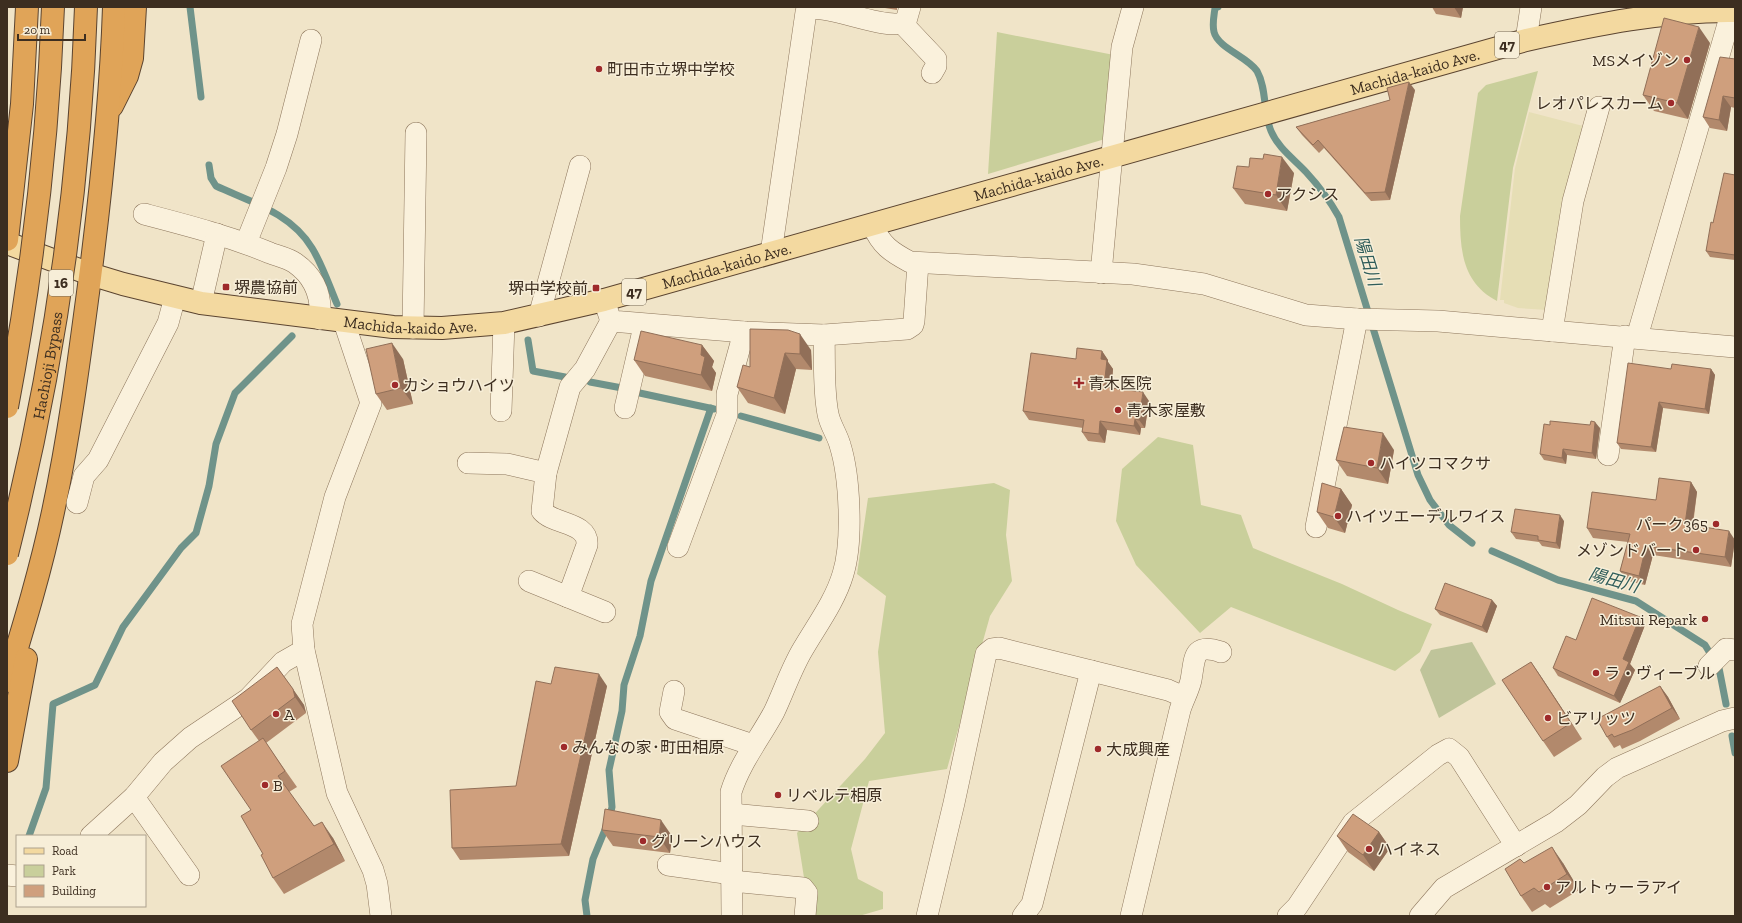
<svg xmlns="http://www.w3.org/2000/svg" width="1742" height="923" font-family="'Zilla Slab','Noto Sans JP',serif">
  <style>
    .farmland { fill: #e6deb5 }
    .green { fill: #c9cf9b }
    .cemetery { fill: #bfc49a }
    .lines { fill: none; stroke-linecap: round; stroke-linejoin: round }
    .stream { stroke: #6f938a; stroke-width: 7 }
    .minor-casing { stroke: #8d765c; stroke-width: 22 }
    .major-casing { stroke: #5b4430; stroke-width: 24 }
    .highway-casing { stroke: #5b4430; stroke-width: 24 }
    .minor { stroke: #faf1dc; stroke-width: 21 }
    .major { stroke: #f3d9a0; stroke-width: 22 }
    .highway { stroke: #e0a458; stroke-width: 22 }
    .highway-bridge-casing { stroke: #5b4430; stroke-width: 24; stroke-linecap: butt }
    .highway-bridge { stroke: #e0a458; stroke-width: 22 }
    .wall { fill: #b2896c }
    .shaded-wall { fill: #916f58 }
    .building { fill: #cf9f7d; stroke: #916f58 }
    .poi-dot { fill: #9e2a2b; stroke: #f7eed8; stroke-width: 1.5 }
    .labels { text-anchor: middle; dominant-baseline: central; stroke-width: 3; stroke-linejoin: round; paint-order: stroke }
    .shield { fill: #f7eed8; stroke: #756857; stroke-width: 1 }
    .shield-label { font-size: 15px; font-weight: bold; fill: #3d2e20 }
    .poi-label { font-size: 16px; fill: #3d2e20; stroke: #f7eed8; text-anchor: start }
    .street-label { font-size: 16px; fill: #3d2e20; stroke: #f7eed8 }
    .water-label { font-size: 17px; font-style: italic; fill: #2f5d5a; stroke: #f7eed8 }
  </style>
  <rect width="100%" height="100%" fill="#f0e4c8"/>
  <!-- farmland -->
  <polygon class="farmland" points="1529,112 1587,127 1547,310 1518,308 1504,303 1504,300 1500,300 1515,168"/>
  <!-- green -->
  <g class="green">
    <polygon points="997,32 1114,55 1105,139 988,174"/>
    <path d="M1538 71 1513 168 1497 301C1463 283 1460 252 1460 216L1478 93 1486 85Z"/>
    <polygon points="1158,437 1193,445 1201,505 1241,515 1253,548 1342,584 1398,610 1432,624 1420,652 1395,671 1231,607 1200,633 1136,565 1116,521 1122,469"/>
    <polygon points="994,483 1010,490 1006,535 1012,581 990,616 947,769 869,781 851,849 858,879 883,892 883,909 859,916 810,916 797,833 865,759 885,733 878,652 886,596 857,574 868,498"/>
  </g>
  <!-- cemetery -->
  <polygon class="cemetery" points="1472,642 1496,684 1439,718 1420,670 1431,650"/>
  <g class="lines">
    <!-- stream -->
    <g class="stream">
      <polyline points="190,7 201,97"/>
      <path d="M1218 7 1215 8C1214 16 1212 24 1214 32 1218 48 1248 57 1257 71 1267 89 1263 112 1271 131 1278 148 1294 159 1306 172 1319 186 1330 201 1339 217L1418 475 1430 500 1449 525 1472 543"/>
      <path d="M209 165 211 178 216 186C251 202 291 213 312 248 322 264 329 285 337 304"/>
      <polyline points="528,340 533,371 565,377"/>
      <polyline points="590,382 622,388"/>
      <polyline points="635,392 714,409"/>
      <polyline points="741,416 819,438"/>
      <polyline points="1492,551 1558,580 1636,601 1705,645 1719,668 1726,704"/>
      <polyline points="1732,736 1735,753"/>
      <polyline points="29,836 46,788 53,704 95,685 123,627 181,548 196,533 209,486 216,444 235,393 292,336"/>
      <polyline points="587,916 585,900 593,859 609,820 612,807 609,770 622,711 624,685 640,636 651,581 711,408"/>
    </g>
    <defs>
      <g id="minor">
        <polyline points="902,23 936,59 936,66 932,73"/>
        <polyline points="1526,40 1531,7"/>
        <path d="M144 214C186 225 229 236 270 253 278 256 288 258 295 263 315 277 322 296 320 319"/>
        <path d="M873 226C881 245 891 252 910 262L1133 274 1204 284 1306 315 1357 319 1438 321 1735 347"/>
        <polyline points="246,243 276,168 287,134 311,40"/>
        <path d="M771 253 806 12 807 9C828 3 889 33 906 21L910 7"/>
        <polyline points="1101,273 1122,47 1133,7"/>
        <polyline points="604,300 611,321 744,332 824,335 907,329 913,325 914,321 918,263"/>
        <polyline points="201,303 217,234"/>
        <polyline points="539,316 580,166"/>
        <polyline points="344,322 371,403 335,497 302,624 304,650 337,793 373,870 377,884 381,916"/>
        <polyline points="413,328 416,133"/>
        <polyline points="1552,331 1573,201 1599,107"/>
        <polyline points="1637,337 1733,7"/>
        <polyline points="625,408 642,335"/>
        <polyline points="501,411 504,323"/>
        <polyline points="1608,455 1625,336"/>
        <polyline points="468,463 507,464 546,473"/>
        <polyline points="77,503 84,476 98,460 168,323 175,297"/>
        <polyline points="1316,527 1357,319"/>
        <polyline points="678,547 727,415 727,394 744,332"/>
        <polyline points="529,581 605,612"/>
        <path d="M568 597 587 545C589 522 554 525 542 511L546 473 570 387 585 369 611 321"/>
        <polyline points="1709,666 1726,649 1735,650"/>
        <polyline points="674,691 670,712 675,719 753,745"/>
        <polyline points="134,797 189,875"/>
        <polyline points="732,814 808,821"/>
        <polyline points="91,836 134,797 163,762 190,738 248,699 283,662 304,650"/>
        <polyline points="668,865 732,874"/>
        <polyline points="7,875 17,876"/>
        <polyline points="732,881 803,888 807,893 805,916"/>
        <path d="M732 916 731 792C740 763 760 738 774 712 784 691 791 669 803 649 817 625 835 601 843 574 853 542 850 477 840 445 837 434 830 425 828 414 823 389 825 361 824 335"/>
        <polyline points="927,916 954,803 986,654 992,649 999,648 1168,690 1184,697"/>
        <polyline points="1023,916 1032,904 1091,671"/>
        <path d="M1131 916 1180 710C1183 700 1189 690 1191 680 1195 659 1192 642 1221 652"/>
        <polyline points="1288,916 1297,907 1353,823 1438,755 1449,749 1459,757 1516,846"/>
        <polyline points="1420,916 1444,888 1556,822 1578,805 1605,777 1617,768 1722,721 1735,718"/>
      </g>
      <g id="major">
        <path id="s1" d="M7 243 90 274 123 284 201 303 393 327 442 328 504 323 604 300 1526 40C1594 25 1665 10 1735 11"/>
      </g>
      <g id="highway">
        <polyline points="112,106 127,76 132,58 135,7"/>
        <polyline points="7,240 22,104 27,7"/>
        <path d="M7 681C24 625 41 569 53 512 69 437 79 361 89 285 101 192 111 100 114 7"/>
        <polyline points="7,761 26,659"/>
      </g>
    </defs>
    <!-- minor casing -->
    <use href="#minor" class="minor-casing"/>
    <!-- major casing -->
    <use href="#major" class="major-casing"/>
    <!-- highway casing -->
    <use href="#highway" class="highway-casing"/>
    <!-- minor -->
    <use href="#minor" class="minor"/>
    <!-- major -->
    <use href="#major" class="major"/>
    <!-- highway -->
    <use href="#highway" class="highway"/>
    <defs>
      <g id="highway-bridge">
        <path d="M7 407C32 275 48 141 53 7"/>
        <path id="s2" d="M7 554C52 375 80 192 86 7"/>
      </g>
    </defs>
    <!-- highway-bridge casing -->
    <use href="#highway-bridge" class="highway-bridge-casing"/>
    <!-- highway-bridge -->
    <use href="#highway-bridge" class="highway-bridge"/>
  </g>
  <!-- wall -->
  <g class="wall">
    <polygon points="879,7 897,7 897,10"/>
    <polygon points="1432,7 1463,7 1461,18 1436,14"/>
    <polygon points="1710,43 1688,119 1654,111 1643,95"/>
    <polygon points="1735,59 1735,108 1731,107 1727,131 1710,128 1703,117"/>
    <polygon points="1415,90 1390,200 1371,201 1324,148 1319,153 1302,135 1296,127 1390,100"/>
    <polygon points="1294,173 1287,211 1245,204 1233,188"/>
    <polygon points="1735,175 1735,260 1710,257 1706,251 1713,223"/>
    <polygon points="750,329 811,350 812,370 796,369 785,414 748,403 737,387 750,367"/>
    <polygon points="702,345 714,361 712,367 716,373 712,391 645,376 634,360"/>
    <polygon points="1102,351 1108,360 1108,362 1113,369 1111,388 1149,401 1145,428 1141,428 1140,435 1107,430 1105,443 1088,441 1082,432 1083,428 1029,420 1023,411 1076,359"/>
    <polygon points="403,359 413,404 387,410 376,394"/>
    <polygon points="1671,369 1711,369 1715,375 1709,414 1663,408 1656,452 1621,449 1617,443"/>
    <polygon points="1550,425 1600,428 1596,459 1567,455 1566,464 1544,460 1540,454"/>
    <polygon points="1394,450 1388,484 1347,476 1336,460"/>
    <polygon points="1691,482 1697,492 1693,525 1735,540 1731,567 1653,555 1645,585 1627,581 1620,571 1628,542 1593,538 1587,528 1656,500"/>
    <polygon points="1341,489 1352,505 1345,533 1328,528 1317,512"/>
    <polygon points="1564,521 1560,549 1542,546 1539,542 1516,539 1511,532"/>
    <polygon points="1492,600 1497,606 1487,633 1440,615 1435,609"/>
    <polygon points="1640,617 1645,625 1630,664 1635,670 1620,703 1558,676 1553,668 1576,640"/>
    <polygon points="1531,662 1542,678 1582,739 1554,757 1543,741"/>
    <polygon points="277,667 304,705 306,713 266,743 297,787 289,792 314,826 333,838 345,861 284,894 273,878 263,854 251,810 259,741 251,730"/>
    <polygon points="551,684 607,686 569,856 460,860 452,848 516,786"/>
    <polygon points="1660,686 1668,697 1680,719 1640,741 1622,749 1620,745 1614,748 1607,737"/>
    <polygon points="602,830 672,836 670,853 613,846"/>
    <polygon points="1379,832 1390,848 1374,871 1348,852 1337,836"/>
    <polygon points="1524,863 1563,863 1579,890 1550,908 1545,904 1532,912 1521,896"/>
  </g>
  <!-- shaded-wall -->
  <g class="shaded-wall">
    <polygon points="1454,7 1463,7 1461,18"/>
    <polygon points="1699,27 1710,43 1688,119 1677,103"/>
    <polygon points="1409,82 1415,90 1390,200 1385,192"/>
    <polygon points="1723,96 1731,107 1727,131 1719,120"/>
    <polygon points="1282,157 1294,173 1287,211 1276,195"/>
    <polygon points="800,334 811,350 812,370 800,354"/>
    <polygon points="392,343 403,359 413,404 401,388"/>
    <polygon points="702,345 714,361 712,367 716,373 712,391 701,375 701,355"/>
    <polygon points="1102,351 1108,360 1108,362 1113,369 1111,396 1104,387 1101,359"/>
    <polygon points="785,353 796,369 785,414 774,398"/>
    <polygon points="1711,369 1715,375 1709,414 1705,409"/>
    <polygon points="1143,392 1149,401 1145,428 1139,420"/>
    <polygon points="1659,402 1663,408 1656,452 1651,447"/>
    <polygon points="1135,419 1141,428 1140,435 1134,426"/>
    <polygon points="1100,421 1107,430 1105,443 1099,434"/>
    <polygon points="1595,422 1600,428 1596,459 1592,453"/>
    <polygon points="1383,433 1394,450 1388,484 1377,468"/>
    <polygon points="1563,449 1567,455 1566,464 1562,458"/>
    <polygon points="1691,482 1697,492 1691,534 1685,524"/>
    <polygon points="1341,489 1352,505 1345,533 1334,517"/>
    <polygon points="1560,515 1564,521 1560,549 1556,543"/>
    <polygon points="1729,531 1735,540 1731,567 1725,557"/>
    <polygon points="1646,546 1653,555 1645,585 1639,576"/>
    <polygon points="1492,600 1497,606 1487,633 1482,627"/>
    <polygon points="1640,617 1645,625 1630,664 1635,670 1620,703 1614,696 1623,659"/>
    <polygon points="1531,662 1542,678 1582,739 1571,723"/>
    <polygon points="599,674 607,686 569,856 561,844"/>
    <polygon points="1660,686 1668,697 1680,719 1672,708"/>
    <polygon points="293,689 304,705 306,713 295,697"/>
    <polygon points="661,820 672,836 670,853 659,837"/>
    <polygon points="322,822 333,838 345,861 334,844"/>
    <polygon points="1379,832 1390,848 1374,871 1363,855"/>
    <polygon points="1552,847 1563,863 1579,890 1567,874"/>
  </g>
  <!-- building -->
  <g class="building">
    <polygon points="1664,18 1699,27 1677,103 1643,95"/>
    <polygon points="1720,57 1735,59 1735,98 1723,96 1719,120 1703,117"/>
    <polygon points="1409,82 1385,192 1365,193 1318,140 1313,145 1296,127 1390,100 1387,88"/>
    <polygon points="1264,154 1282,157 1276,195 1233,188 1237,166 1249,167 1250,158 1263,159"/>
    <polygon points="1724,173 1735,175 1735,255 1706,251 1711,222 1713,223"/>
    <polygon points="750,329 788,330 800,334 800,354 785,353 774,398 737,387 743,365 750,367"/>
    <polygon points="641,331 702,345 701,355 705,357 701,375 634,360"/>
    <polygon points="392,343 401,388 376,394 366,349"/>
    <polygon points="1077,348 1102,351 1101,359 1107,360 1104,387 1143,392 1139,420 1135,419 1134,426 1100,421 1099,434 1082,432 1084,420 1023,411 1031,353 1076,359"/>
    <polygon points="1628,363 1671,369 1672,364 1711,369 1705,409 1659,402 1651,447 1617,443"/>
    <polygon points="1550,421 1590,425 1591,421 1595,422 1592,453 1563,449 1562,458 1540,454 1544,424 1550,425"/>
    <polygon points="1344,427 1383,433 1377,468 1336,460"/>
    <polygon points="1659,478 1691,482 1685,524 1729,531 1725,557 1646,546 1639,576 1620,571 1630,534 1587,528 1592,492 1656,500"/>
    <polygon points="1322,483 1341,489 1334,517 1317,512"/>
    <polygon points="1515,509 1560,515 1556,543 1538,540 1538,536 1511,532"/>
    <polygon points="1445,583 1492,600 1482,627 1435,609"/>
    <polygon points="1592,598 1640,617 1623,659 1629,662 1614,696 1553,668 1566,636 1576,640"/>
    <polygon points="1531,662 1571,723 1543,741 1502,680"/>
    <polygon points="277,667 293,689 295,697 251,730 232,701"/>
    <polygon points="555,667 599,674 561,844 452,848 450,790 516,786 536,681 551,684"/>
    <polygon points="1660,686 1672,708 1632,730 1614,737 1612,734 1607,737 1597,719"/>
    <polygon points="263,738 285,771 278,776 314,826 322,822 334,844 273,878 261,855 263,854 241,816 251,810 221,766"/>
    <polygon points="605,809 661,820 659,837 602,830"/>
    <polygon points="1353,814 1379,832 1363,855 1337,836"/>
    <polygon points="1552,847 1567,874 1539,892 1534,888 1521,896 1505,869 1520,859 1524,863"/>
  </g>
  <!-- markers -->
  <g class="poi-dot">
    <circle cx="1687" cy="60" r="4"/>
    <circle cx="599" cy="69" r="4"/>
    <circle cx="1671" cy="103" r="4"/>
    <circle cx="1268" cy="194" r="4"/>
    <rect x="222" y="283" width="8" height="8" rx="2"/>
    <rect x="592" y="284" width="8" height="8" rx="2"/>
    <path d="M1077 377h4v4h4v4h-4v4h-4v-4h-4v-4h4z"/>
    <circle cx="395" cy="385" r="4"/>
    <circle cx="1118" cy="410" r="4"/>
    <circle cx="1371" cy="463" r="4"/>
    <circle cx="1338" cy="516" r="4"/>
    <circle cx="1716" cy="524" r="4"/>
    <circle cx="1696" cy="550" r="4"/>
    <circle cx="1705" cy="619" r="4"/>
    <circle cx="1596" cy="673" r="4"/>
    <circle cx="276" cy="714" r="4"/>
    <circle cx="1548" cy="718" r="4"/>
    <circle cx="564" cy="747" r="4"/>
    <circle cx="1098" cy="749" r="4"/>
    <circle cx="265" cy="785" r="4"/>
    <circle cx="778" cy="795" r="4"/>
    <circle cx="643" cy="841" r="4"/>
    <circle cx="1369" cy="849" r="4"/>
    <circle cx="1547" cy="887" r="4"/>
  </g>
  <g class="labels">
    <!-- shield labels -->
    <g class="shield">
      <rect x="1495" y="32" width="24" height="26" rx="3"/>
      <rect x="49" y="270" width="24" height="26" rx="3"/>
      <rect x="622" y="279" width="24" height="26" rx="3"/>
    </g>
    <g class="shield-label">
      <text x="1507" y="45">47</text>
      <text x="61" y="283">16</text>
      <text x="634" y="292">47</text>
    </g>
    <!-- poi labels -->
    <g class="poi-label">
      <text x="1679" y="60" text-anchor="end">MSメイゾン</text>
      <text x="607" y="69">町田市立堺中学校</text>
      <text x="1663" y="103" text-anchor="end">レオパレスカーム</text>
      <text x="1276" y="194">アクシス</text>
      <text x="234" y="287">堺農協前</text>
      <text x="588" y="288" text-anchor="end">堺中学校前</text>
      <text x="1088" y="383">青木医院</text>
      <text x="403" y="385">カショウハイツ</text>
      <text x="1126" y="410">青木家屋敷</text>
      <text x="1379" y="463">ハイツコマクサ</text>
      <text x="1346" y="516">ハイツエーデルワイス</text>
      <text x="1708" y="524" text-anchor="end">パーク365</text>
      <text x="1688" y="550" text-anchor="end">メゾンドバート</text>
      <text x="1697" y="619" text-anchor="end">Mitsui Repark</text>
      <text x="1604" y="673">ラ・ヴィーブル</text>
      <text x="284" y="714">A</text>
      <text x="1556" y="718">ビアリッツ</text>
      <text x="572" y="747">みんなの家･町田相原</text>
      <text x="1106" y="749">大成興産</text>
      <text x="273" y="785">B</text>
      <text x="786" y="795">リベルテ相原</text>
      <text x="651" y="841">グリーンハウス</text>
      <text x="1377" y="849">ハイネス</text>
      <text x="1555" y="887">アルトゥーラアイ</text>
    </g>
    <!-- street labels -->
    <g class="street-label">
      <text stroke="none"><textPath href="#s1" startOffset="1453">Machida-kaido Ave.</textPath></text>
      <text stroke="none"><textPath href="#s1" startOffset="1062">Machida-kaido Ave.</textPath></text>
      <text stroke="none"><textPath href="#s1" startOffset="738">Machida-kaido Ave.</textPath></text>
      <text stroke="none"><textPath href="#s1" startOffset="414">Machida-kaido Ave.</textPath></text>
      <text stroke="none"><textPath href="#s2" startOffset="193">Hachioji Bypass</textPath></text>
    </g>
    <!-- water labels -->
    <g class="water-label">
      <text transform="translate(1368 261) rotate(73)">陽田川</text>
      <text transform="translate(1614 580) rotate(16)">陽田川</text>
    </g>
  </g>
  <!-- border -->
  <rect width="1742" height="923" fill="none" stroke="#3d2e20" stroke-width="16"/>
  <!-- legend -->
  <rect x="16" y="835" width="130" height="72" fill="#f7eed8" stroke="#ada18e"/>
  <rect x="24" y="848" width="20" height="6" fill="#f3d9a0" stroke="#ada18e"/>
  <text x="52" y="855" font-size="12" fill="#3d2e20">Road</text>
  <rect x="24" y="865" width="20" height="12" fill="#c9cf9b" stroke="#ada18e"/>
  <text x="52" y="875" font-size="12" fill="#3d2e20">Park</text>
  <rect x="24" y="885" width="20" height="12" fill="#cf9f7d" stroke="#ada18e"/>
  <text x="52" y="895" font-size="12" fill="#3d2e20">Building</text>
  <!-- scale -->
  <path d="M18 34v6h67v-6" fill="none" stroke="#3d2e20" stroke-width="2"/>
  <text x="24" y="34" font-size="12" fill="#3d2e20" stroke="#f7eed8" stroke-width="3" paint-order="stroke">20 m</text>
</svg>
